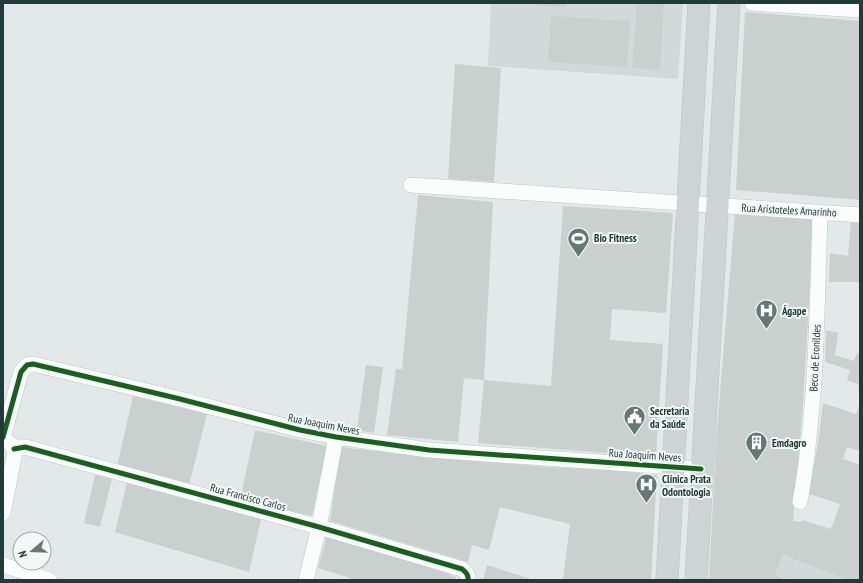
<svg xmlns="http://www.w3.org/2000/svg" width="863" height="583" font-family="'PT Sans Narrow',sans-serif">
  <style>
    .built { fill: #d1dad8 }
    .building { fill: #cad0ce }
    .lines { fill: none; stroke-linecap: round; stroke-linejoin: round }
    .minor-casing { stroke: #c0c6c5; stroke-width: 16 }
    .primary-casing { stroke: #bcc5c4; stroke-width: 23 }
    .minor { stroke: #fbfcfc; stroke-width: 15 }
    .primary { stroke: #cdd5d4; stroke-width: 22 }
    .cycleway-casing { stroke: #f1f8f6; stroke-width: 8 }
    .cycleway { stroke: #1b5e20; stroke-width: 5 }
    .labels { text-anchor: middle; dominant-baseline: central; stroke-width: 4; stroke-linejoin: round; paint-order: stroke }
    .street-label { font-size: 11px; fill: #213b3a; stroke: #f1f8f6 }
    .poi-label { font-size: 11px; font-weight: bold; fill: #213b3a; stroke: #f1f8f6; text-anchor: start }
  </style>
  <rect width="100%" height="100%" fill="#e3e9e8"/>
  <!-- built -->
  <g class="built">
    <polygon points="491,3 683,3 678,79 488,66"/>
    <polygon points="783,555 847,580 788,580 775,575"/>
  </g>
  <!-- building -->
  <g class="building">
    <polygon points="537,3 566,3 566,7 537,5"/>
    <polygon points="637,3 664,3 660,70 632,68"/>
    <polygon points="745,12 860,21 860,200 736,190"/>
    <polygon points="551,16 630,21 627,67 548,62"/>
    <polygon points="455,64 501,68 494,182 448,179"/>
    <polygon points="418,195 493,202 484,380 464,378 458,442 387,435 396,369 407,370 402,369"/>
    <polygon points="563,206 673,213 666,313 612,309 610,340 663,344 656,457 478,443 484,380 551,386"/>
    <polygon points="735,213 814,218 803,404 793,521 801,522 802,520 831,529 840,504 809,494 819,437 823,403 856,414 860,403 860,451 847,447 843,459 860,465 860,580 847,580 783,555 775,575 787,580 709,580 716,441"/>
    <polygon points="851,221 860,222 860,282 829,282 830,253 848,256"/>
    <polygon points="826,330 838,333 835,355 854,361 857,353 860,354 860,385 847,380 850,370 825,362"/>
    <polygon points="366,365 383,367 374,433 357,430"/>
    <polygon points="133,396 207,414 189,485 117,466"/>
    <polygon points="255,430 327,446 312,516 240,500"/>
    <polygon points="341,447 417,456 550,467 610,470 657,475 651,580 563,580 570,524 500,507 489,550 472,545 468,562 330,521"/>
    <polygon points="95,475 112,479 100,527 84,523"/>
    <polygon points="127,483 261,519 249,572 115,532"/>
    <polygon points="327,535 425,565 456,577 455,580 356,580 318,568"/>
    <polygon points="487,565 534,580 483,580"/>
  </g>
  <g class="lines">
    <defs>
      <g id="minor">
        <polyline points="752,3 860,10"/>
        <polyline points="411,185 860,215"/>
        <polyline points="3,437 21,372 27,365 33,364 176,398 300,430 336,437 429,450 701,469"/>
        <path d="M14 449 25 447 36 450 319 527 462 569C466 572 469 575 468 580"/>
        <path d="M800 502C817 406 817 309 820 212"/>
        <polyline points="3,513 15,452 12,445 8,442"/>
        <polyline points="3,565 49,580"/>
        <polyline points="306,580 319,527 336,437"/>
      </g>
      <g id="primary">
        <polyline points="667,580 699,3"/>
        <polyline points="696,580 729,3"/>
      </g>
    </defs>
    <!-- minor casing -->
    <use href="#minor" class="minor-casing"/>
    <!-- primary casing -->
    <use href="#primary" class="primary-casing"/>
    <!-- minor -->
    <use href="#minor" class="minor"/>
    <!-- primary -->
    <use href="#primary" class="primary"/>
    <defs>
      <g id="cycleway">
        <polyline points="3,437 21,372 27,365 33,364 176,398 300,430 336,437 429,450 701,469"/>
        <path d="M14 449 25 447 36 450 319 527 462 569C466 572 469 575 468 580"/>
      </g>
    </defs>
    <!-- cycleway casing -->
    <use href="#cycleway" class="cycleway-casing"/>
    <!-- cycleway -->
    <use href="#cycleway" class="cycleway"/>
  </g>
  <!-- icons -->
  <defs>
    <symbol id="stadium-pin" viewBox="-11 -11 22 30"><path d="M0 17L-7.5 6A9.5 9.5 0 1 1 7.5 6Z" fill="#657877" stroke="#f1f8f6"/><path d="M0-5a6.5 5 0 1 0 0 10a6.5 5 0 1 0 0-10ZM-3.5-1.8h7v3.6h-7Z" fill="#fff"/></symbol>
    <symbol id="hospital-pin" viewBox="-11 -11 22 30"><path d="M0 17L-7.5 6A9.5 9.5 0 1 1 7.5 6Z" fill="#657877" stroke="#f1f8f6"/><path d="M-5-5h3v3.5h4V-5h3V5h-3V1.5h-4V5h-3Z" fill="#fff"/></symbol>
    <symbol id="civic-pin" viewBox="-11 -11 22 30"><path d="M0 17L-7.5 6A9.5 9.5 0 1 1 7.5 6Z" fill="#657877" stroke="#f1f8f6"/><path d="M-.6-6.5H3V-4.5H.6V-3L4-1V1h2V6H-6V1h2V-1L-.6-3ZM-1.2 2.5V6h2.4V2.5Z" fill="#fff"/></symbol>
    <symbol id="building-pin" viewBox="-11 -11 22 30"><path d="M0 17L-7.5 6A9.5 9.5 0 1 1 7.5 6Z" fill="#657877" stroke="#f1f8f6"/><path d="M-4-6H4V6H1V3H-1V6H-4ZM-2.5-4.3h1.7v1.8h-1.7ZM.8-4.3h1.7v1.8H.8ZM-2.5-1h1.7V.8h-1.7ZM.8-1h1.7V.8H.8Z" fill="#fff"/></symbol>
  </defs>
  <g fill-rule="evenodd">
    <use href="#stadium-pin" x="566" y="226" width="25" height="34"/>
    <use href="#hospital-pin" x="754" y="298" width="25" height="34"/>
    <use href="#civic-pin" x="622" y="404" width="25" height="34"/>
    <use href="#building-pin" x="744" y="430" width="25" height="34"/>
    <use href="#hospital-pin" x="634" y="472" width="25" height="34"/>
  </g>
  <g class="labels">
    <!-- street labels -->
    <g class="street-label">
      <text transform="translate(789 210) rotate(3)">Rua Aristoteles Amarinho</text>
      <text transform="translate(815 358) rotate(-87)">Beco de Eronildes</text>
      <text transform="translate(324 424) rotate(11)">Rua Joaquim Neves</text>
      <text transform="translate(645 455) rotate(4)">Rua Joaquim Neves</text>
      <text transform="translate(248 497) rotate(15)">Rua Francisco Carlos</text>
    </g>
    <!-- poi labels -->
    <g class="poi-label">
      <text x="594" y="238">Bio Fitness</text>
      <text x="782" y="311">Ágape</text>
      <text x="650" y="411">Secretaria<tspan x="650" dy="13">da Saúde</tspan></text>
      <text x="772" y="443">Emdagro</text>
      <text x="662" y="479">Clínica Prata<tspan x="662" dy="13">Odontologia</tspan></text>
    </g>
  </g>
  <!-- border -->
  <rect width="863" height="583" fill="none" stroke="#213b3a" stroke-width="8"/>
  <!-- north arrow -->
  <g transform="translate(32 551) rotate(251)"><circle r="19" fill="#f1f8f6" stroke="#9eacab"/>
  <path d="M0-3L7 15L0 10L-7 15Z" fill="#657877"/>
  <text y="-6" font-size="11" font-weight="bold" text-anchor="middle" fill="#213b3a">N</text>
  </g>
</svg>
